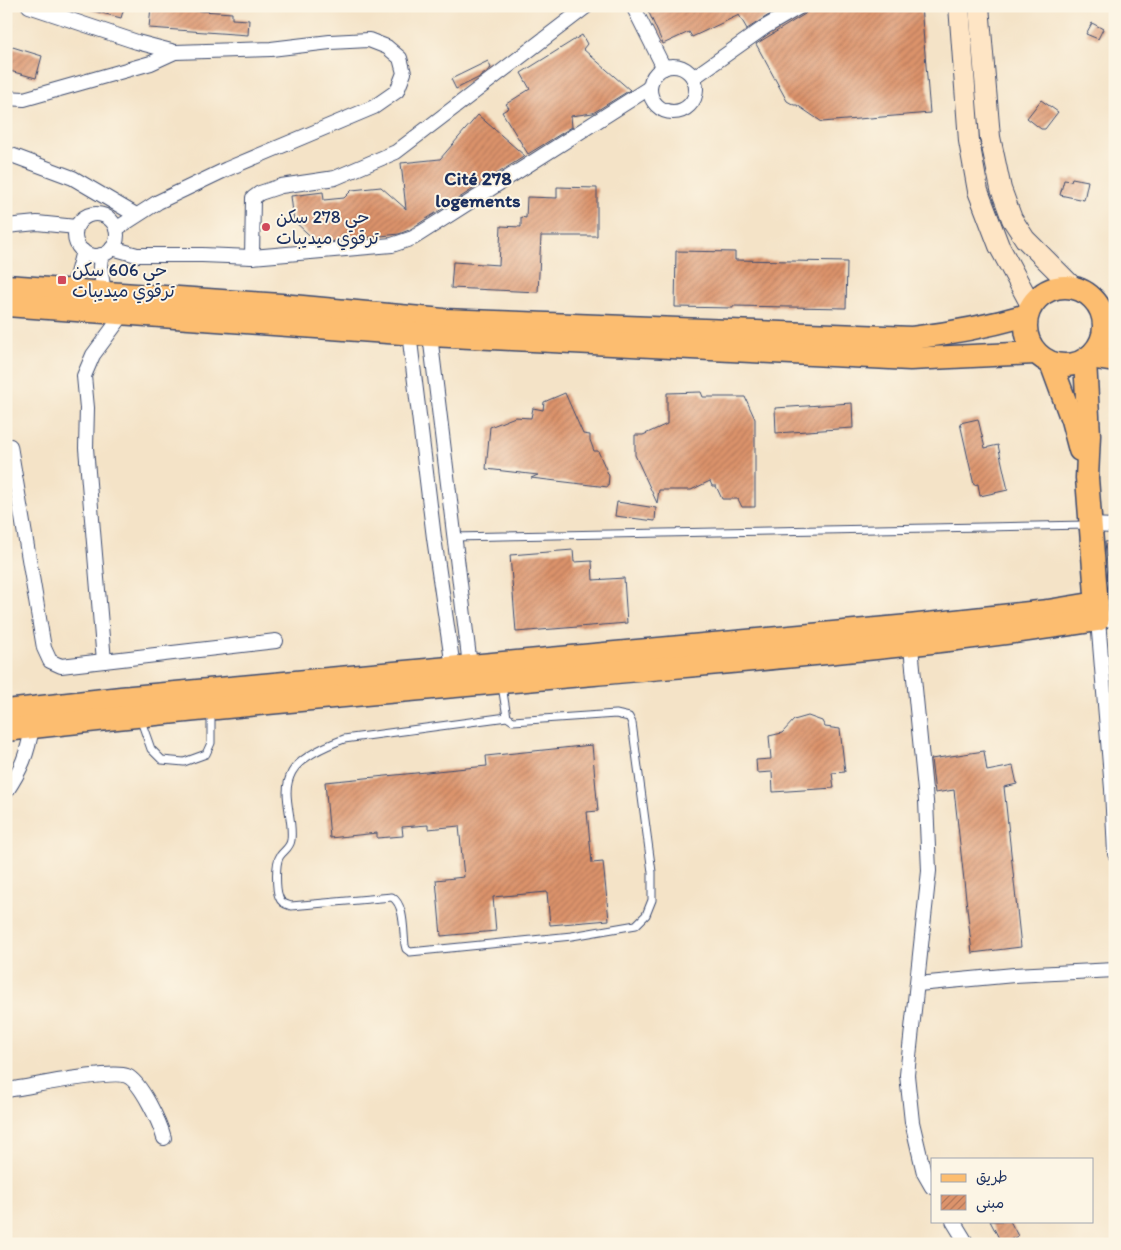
<svg xmlns="http://www.w3.org/2000/svg" width="1121" height="1250" font-family="Itim,'Playpen Sans Arabic',sans-serif">
  <style>
    .building { fill: url(#building-hatch) }
    .lines { fill: none; stroke-linecap: round; stroke-linejoin: round }
    .lane-casing { stroke: #3c4a6e; stroke-width: 9 }
    .street-casing { stroke: #3c4a6e; stroke-width: 16 }
    .secondary-casing { stroke: #3c4a6e; stroke-width: 22 }
    .primary-casing { stroke: #3c4a6e; stroke-width: 25 }
    .lane { stroke: #fff; stroke-width: 7 }
    .street { stroke: #fff; stroke-width: 14 }
    .secondary { stroke: #fee5c5; stroke-width: 20 }
    .primary { stroke: #fcbd6f; stroke-width: 22 }
    .poi-dot { fill: #d1495b; stroke: #fcf5e5; stroke-width: 2 }
    .labels { text-anchor: middle; dominant-baseline: central; stroke-width: 4; stroke-linejoin: round; paint-order: stroke }
    .poi-label { font-size: 18px; fill: #1b2f5e; stroke: #fcf5e5; text-anchor: start }
    .neighbourhood-label { font-size: 19px; font-weight: bold; fill: #1b2f5e; stroke: #fcf5e5 }
  </style>
  <defs>
    <pattern id="building-hatch" width="6" height="6" patternUnits="userSpaceOnUse" patternTransform="scale(1.25)"><rect width="6" height="6" fill="#dc936b"/><path d="M-1 1l2-2M0 6l6-6M5 7l2-2" fill="none" stroke="#b2785b"/></pattern>
  </defs>
  <rect width="100%" height="100%" fill="#fcf5e5"/>
  <filter id="ink" filterUnits="userSpaceOnUse"><feTurbulence type="fractalNoise" baseFrequency=".02" numOctaves="2"/><feDisplacementMap in="SourceGraphic" scale="10" xChannelSelector="R" yChannelSelector="G"/><feConvolveMatrix kernelMatrix="1 2 1 2 8 2 1 2 1" color-interpolation-filters="sRGB"/></filter>
  <filter id="wash" filterUnits="userSpaceOnUse"><feTurbulence type="fractalNoise" baseFrequency=".0096" numOctaves="4" result="noise"/><feDisplacementMap in="SourceGraphic" scale="20" xChannelSelector="R" yChannelSelector="G"/><feGaussianBlur stdDeviation="1.12" result="paint"/><feColorMatrix in="noise" values="0 0 0 0 0 0 0 0 0 0 0 0 0 0 0 0 0 1.4 0 .05"/><feComposite in="paint" operator="in"/></filter>
  <g filter="url(#wash)">
    <rect width="100%" height="100%" fill="#f4e3c7"/>
    <g id="blocks">
      <!-- building -->
      <g class="building">
        <polygon points="91,6 117,6 124,8 121,18 90,10"/>
        <polygon points="151,6 187,8 187,10 232,13 232,19 249,20 248,35 149,28"/>
        <polygon points="646,6 783,6 747,29 739,15 692,37 689,32 663,44"/>
        <polygon points="810,6 921,6 930,113 822,122 797,105 794,105 787,101 756,44 805,14"/>
        <polygon points="1092,23 1103,29 1098,39 1086,34"/>
        <polygon points="582,35 587,44 583,49 630,90 593,113 571,116 572,127 528,154 502,112 509,108 506,104 530,89 521,73"/>
        <polygon points="6,45 42,56 36,78 6,70"/>
        <polygon points="488,61 491,68 480,77 456,89 451,79"/>
        <polygon points="1041,100 1058,112 1045,129 1041,129 1027,118"/>
        <polygon points="478,115 525,156 409,230 399,234 318,243 294,221 291,196 323,192 324,200 344,198 352,190 381,187 406,209 401,163 440,159"/>
        <polygon points="1072,178 1088,181 1084,200 1060,195 1064,180 1071,181"/>
        <polygon points="557,187 597,188 597,236 541,236 538,292 451,288 453,262 499,265 501,226 521,227 521,217 526,218 527,197 557,198"/>
        <polygon points="676,251 735,252 735,260 847,262 846,308 733,306 733,308 675,307"/>
        <polygon points="701,392 703,397 745,397 755,419 755,507 742,507 738,499 722,499 716,486 712,486 710,481 691,490 659,490 657,503 635,455 635,435 643,435 667,424 667,393"/>
        <polygon points="565,393 583,434 590,435 590,440 594,451 598,451 609,476 608,487 531,478 538,475 486,469 490,427 515,417 531,418 533,408 543,410 544,402"/>
        <polygon points="852,403 853,428 776,433 775,408"/>
        <polygon points="978,419 985,448 998,445 1008,490 980,496 978,484 974,485 960,423"/>
        <polygon points="617,502 656,508 655,521 615,516"/>
        <polygon points="1115,541 1115,599 1110,600 1105,542"/>
        <polygon points="573,550 574,562 592,561 593,580 624,578 627,623 516,632 510,555"/>
        <polygon points="808,716 822,721 825,727 840,729 845,772 832,773 834,788 773,792 772,772 757,773 756,760 771,759 769,736 782,733 794,720"/>
        <polygon points="592,745 598,811 587,812 592,863 603,862 609,920 550,925 547,892 493,897 496,931 441,936 436,880 464,877 459,826 428,829 428,825 402,827 403,836 377,838 377,833 330,838 325,782 487,766 486,756"/>
        <polygon points="984,751 987,771 1013,766 1017,784 1004,787 1021,947 972,953 954,790 935,793 931,759"/>
        <polygon points="990,1221 1010,1221 1018,1236 1002,1244"/>
      </g>
    </g>
  </g>
  <g filter="url(#ink)">
    <use href="#blocks" fill-opacity="0" stroke="#3c4a6e" stroke-width="1"/>
    <g class="lines">
      <defs>
        <g id="lane">
          <polyline points="453,537 1087,525"/>
          <path d="M502 686 507 717 513 721 616 714 629 717 632 723 652 872V900L646 915 636 925 572 936 410 952 406 949 405 945C403 931 405 905 392 897L291 906C285 904 281 903 279 897 276 890 275 863 280 856 284 850 290 848 291 840 294 817 280 794 292 772 301 756 328 745 344 739L507 717"/>
          <polyline points="140,718 151,749 162,760 184,762 206,754 211,743 211,712"/>
        </g>
        <g id="street">
          <polyline points="29,6 137,42 175,52 271,49 330,42 369,40 387,47 400,58 404,73 397,91 374,107 227,169 158,202 116,229"/>
          <polyline points="633,6 664,68"/>
          <circle cx="673" cy="89" r="23"/>
          <polyline points="693,78 765,27 801,6"/>
          <polyline points="6,98 24,99 151,63 175,52"/>
          <polyline points="6,153 73,178 136,215"/>
          <circle cx="96" cy="235" r="21"/>
          <polyline points="6,226 37,223 76,227"/>
          <polyline points="112,248 137,255 202,255 252,257 392,245 413,238 649,88"/>
          <polyline points="101,255 100,267 104,292"/>
          <polyline points="252,257 253,198 260,193 281,186 335,178 396,152 587,6"/>
          <polyline points="68,290 75,281 83,251"/>
          <polyline points="409,333 434,538 454,674"/>
          <polyline points="430,335 471,674"/>
          <polyline points="10,446 44,648 50,661 61,666 276,641"/>
          <polyline points="1090,525 1115,526"/>
          <polyline points="1115,619 1098,620 1112,789 1115,854"/>
          <polyline points="910,637 926,801 929,871 907,1075 912,1122 924,1173 932,1187"/>
          <polyline points="104,661 86,448 87,408 84,376 93,355 124,313"/>
          <path d="M6 792C21 770 28 753 32 727"/>
          <polyline points="918,984 1014,975 1115,970"/>
          <path d="M6 1090C29 1087 111 1069 127 1076 141 1082 160 1123 164 1138"/>
          <polyline points="953,1221 967,1244"/>
        </g>
        <g id="secondary">
          <polyline points="959,6 969,141 978,191 999,246 1031,305"/>
          <polyline points="979,6 990,137 1001,189 1012,219 1025,239 1074,288"/>
        </g>
        <g id="primary">
          <path d="M6 286 281 305 443 320 912 338C952 333 989 326 1027 315"/>
          <circle cx="1065" cy="326" r="39"/>
          <polyline points="6,305 430,335 910,359 1035,353"/>
          <polyline points="1089,357 1115,361"/>
          <polyline points="1051,363 1072,420 1080,450"/>
          <polyline points="6,711 121,698 909,626 1048,611 1097,603"/>
          <path d="M6 730C202 708 398 691 594 674 762 659 931 646 1098 620L1087 478 1089 435 1085 360"/>
        </g>
      </defs>
      <!-- lane casing -->
      <use href="#lane" class="lane-casing"/>
      <!-- street casing -->
      <use href="#street" class="street-casing"/>
      <!-- secondary casing -->
      <use href="#secondary" class="secondary-casing"/>
      <!-- primary casing -->
      <use href="#primary" class="primary-casing"/>
      <!-- lane -->
      <use href="#lane" class="lane"/>
      <!-- street -->
      <use href="#street" class="street"/>
      <!-- secondary -->
      <use href="#secondary" class="secondary"/>
      <!-- primary -->
      <use href="#primary" class="primary"/>
    </g>
  </g>
  <!-- markers -->
  <g class="poi-dot">
    <circle cx="266" cy="227" r="5"/>
    <rect x="57" y="275" width="10" height="10" rx="2.5"/>
  </g>
  <g class="labels">
    <!-- poi labels -->
    <g class="poi-label">
      <text x="276" y="217">حي 278 سكن<tspan x="276" dy="21">ترقوي ميديبات</tspan></text>
      <text x="72" y="270">حي 606 سكن<tspan x="72" dy="21">ترقوي ميديبات</tspan></text>
    </g>
    <!-- neighbourhood labels -->
    <g class="neighbourhood-label">
      <text x="478" y="178">Cité 278<tspan x="478" dy="22">logements</tspan></text>
    </g>
  </g>
  <!-- margin -->
  <rect width="1121" height="1250" fill="none" stroke="#fcf5e5" stroke-width="25"/>
  <!-- legend -->
  <rect x="931" y="1158" width="162" height="65" fill="#fcf5e5" stroke="#a2a6af"/>
  <rect x="941" y="1174" width="25" height="8" fill="#fcbd6f" stroke="#a2a6af"/>
  <text x="976" y="1182" font-size="15" fill="#1b2f5e">طريق</text>
  <rect x="941" y="1195" width="25" height="15" fill="url(#building-hatch)" stroke="#a2a6af"/>
  <text x="976" y="1208" font-size="15" fill="#1b2f5e">مبنى</text>
</svg>
